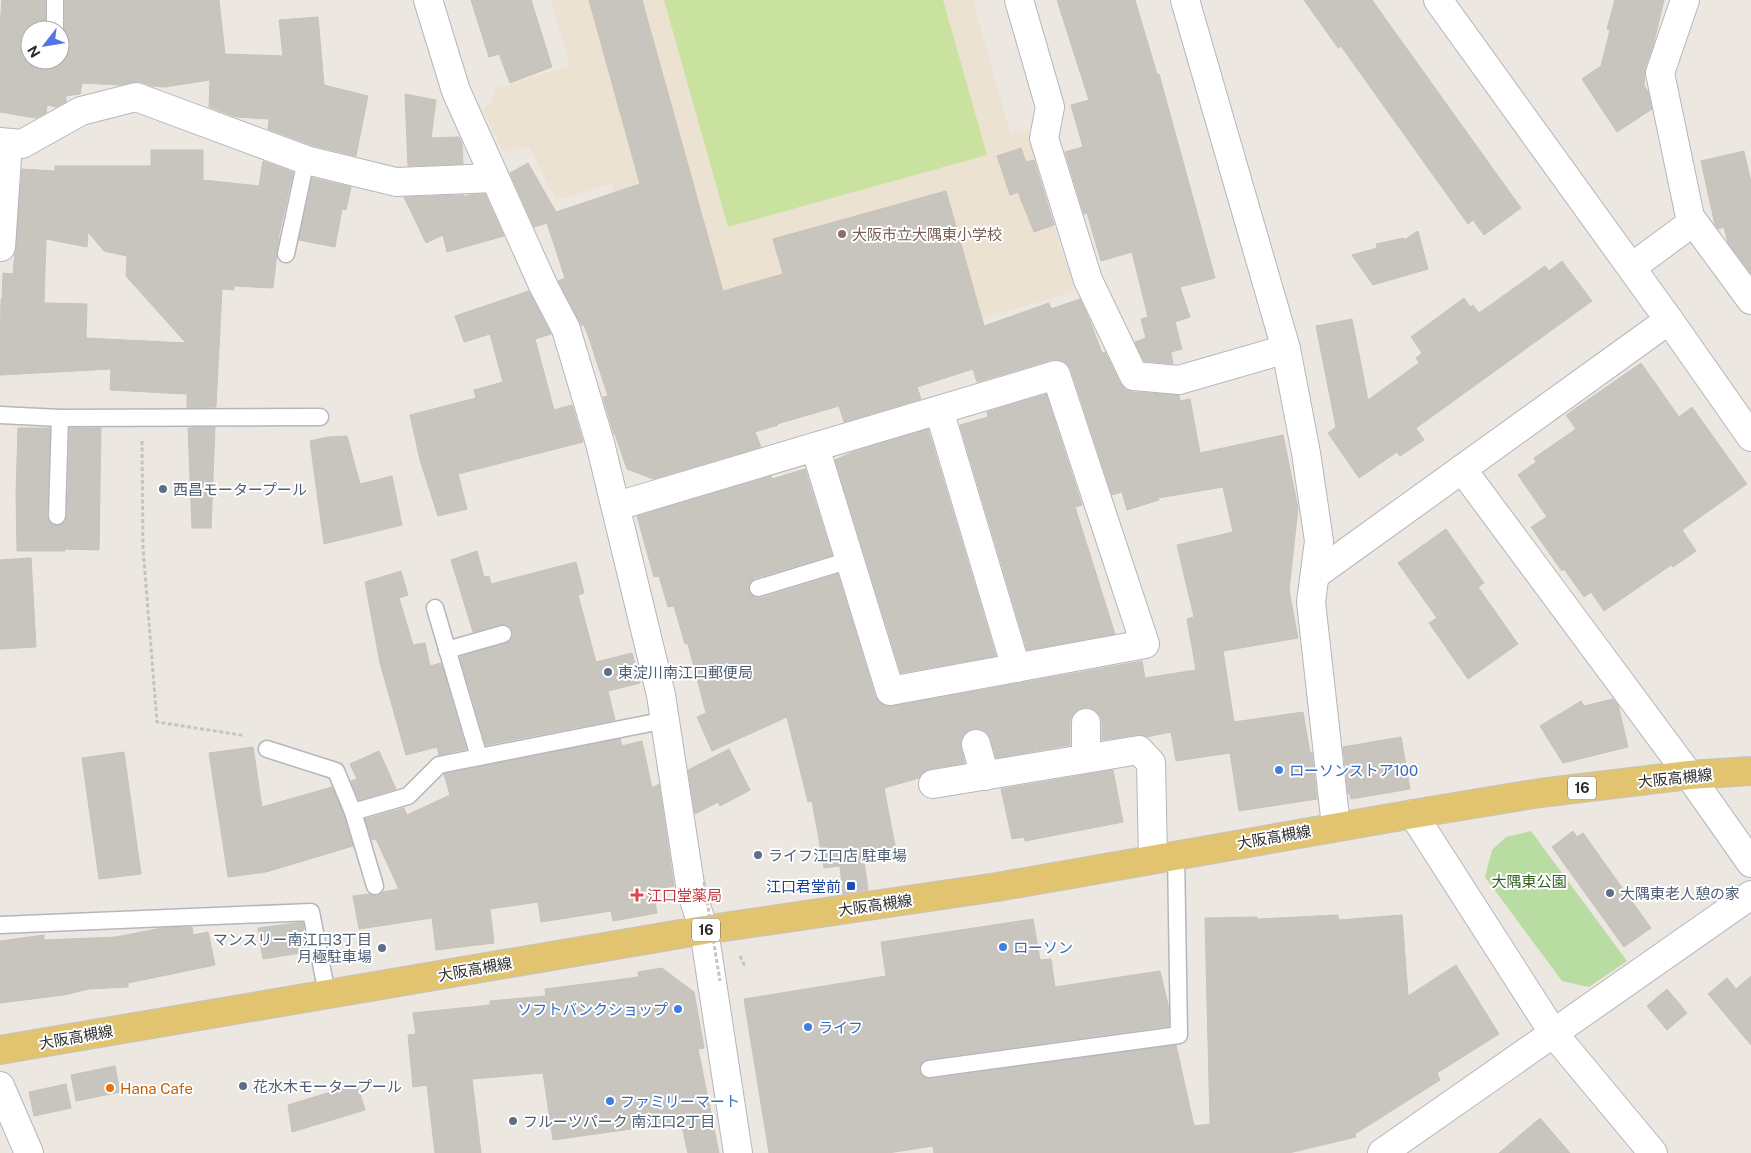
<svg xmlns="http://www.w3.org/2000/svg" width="1751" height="1153" font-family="'Public Sans','Noto Sans JP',sans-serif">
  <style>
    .education { fill: #ece2d2 }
    .green { fill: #b9dca3 }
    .pitch { fill: #c9e2a0 }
    .building { fill: #c8c5bf; stroke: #c8c2ba; fill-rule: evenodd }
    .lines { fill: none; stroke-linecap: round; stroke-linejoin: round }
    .lane-casing { stroke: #b4b6be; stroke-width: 19 }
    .street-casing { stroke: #b4b6be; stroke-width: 30 }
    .secondary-casing { stroke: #b4b6be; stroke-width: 30 }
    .primary-casing { stroke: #c4c4c4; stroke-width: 30 }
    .path { stroke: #c4c4c4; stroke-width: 3; stroke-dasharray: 4 2.5; stroke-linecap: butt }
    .lane { stroke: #fff; stroke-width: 16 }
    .street { stroke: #fff; stroke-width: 28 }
    .secondary { stroke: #fff; stroke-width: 28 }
    .primary { stroke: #e2c370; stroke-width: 28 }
    .path-bridge { stroke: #c4c4c4; stroke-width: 3; stroke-dasharray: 4 2.5; stroke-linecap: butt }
    .education-dot { fill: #8d6e63; stroke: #fff; stroke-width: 2 }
    .service-dot { fill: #5c6f8a; stroke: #fff; stroke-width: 2 }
    .shop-dot { fill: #3f7fe0; stroke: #fff; stroke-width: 2 }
    .transit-dot { fill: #1a4fb4; stroke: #fff; stroke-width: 2 }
    .health-dot { fill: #e0444e; stroke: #fff; stroke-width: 2 }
    .food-dot { fill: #e8710a; stroke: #fff; stroke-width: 2 }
    .labels { text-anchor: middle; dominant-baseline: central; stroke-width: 4; stroke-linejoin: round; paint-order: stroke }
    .shield { fill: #fff; stroke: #6b6b6b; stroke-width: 1 }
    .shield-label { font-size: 14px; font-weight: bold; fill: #2c2c2c }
    .education-label { font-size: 15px; fill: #785e54; stroke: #fff; text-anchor: start }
    .service-label { font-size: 15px; fill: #4e5e75; stroke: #fff; text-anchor: start }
    .shop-label { font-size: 15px; fill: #366cbe; stroke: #fff; text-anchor: start }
    .street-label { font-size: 15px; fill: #2c2c2c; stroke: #fff }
    .park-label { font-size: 15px; fill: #336223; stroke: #fff }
    .transit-label { font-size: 15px; fill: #164399; stroke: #fff; text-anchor: end }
    .health-label { font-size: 15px; fill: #be3a42; stroke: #fff; text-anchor: start }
    .food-label { font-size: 15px; fill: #c56008; stroke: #fff; text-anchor: start }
  </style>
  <rect width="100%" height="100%" fill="#ece7e0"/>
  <!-- education -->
  <polygon class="education" points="551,0 973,0 1010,133 1028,129 1044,195 1067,267 1078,290 679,410 612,184 556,200 529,146 503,152 483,110 492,101 494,89 570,66"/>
  <!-- green -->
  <polygon class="green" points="1531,831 1627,961 1589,987 1562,981 1485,877 1492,850 1506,837"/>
  <!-- pitch -->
  <polygon class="pitch" points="664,0 943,0 987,155 728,227"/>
  <!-- building -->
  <g class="building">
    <polygon points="2,0 45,0 45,30 30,30 30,60 60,60 60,39 63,35 65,30 65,0 219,0 225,54 283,56 279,20 318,17 324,85 368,96 356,156 311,145 268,129 269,119 236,117 209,107 210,80 164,87 152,86 141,82 133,82 120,85 82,83 80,94 66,96 66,102 56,107 47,105 46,113 36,118 0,112 0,26"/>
    <polygon points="471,0 531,0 552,67 510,83 499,54 489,57"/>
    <polygon points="589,0 642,0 723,291 783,274 773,239 946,191 984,326 1049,303 1051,309 1080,299 1090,321 1102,353 1105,352 1120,383 1125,389 1133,392 1179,395 1180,401 1190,399 1200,453 1283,435 1298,508 1289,590 1298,638 1223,651 1234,722 1303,712 1310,753 1312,752 1317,799 1239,811 1230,753 1176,761 1171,732 1146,737 1136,735 1102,740 1102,723 1100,716 1094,710 1086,707 1079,709 1072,716 1070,723 1070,745 996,758 991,740 987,733 980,729 972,729 965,733 961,741 961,748 965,763 930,769 924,772 919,778 884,788 897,856 864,861 868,890 843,894 840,866 824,868 812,801 808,802 787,717 712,751 697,717 706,713 688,644 685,644 674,606 668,607 659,576 654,577 637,516 771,476 772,479 805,469 832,555 755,578 748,585 749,591 755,598 761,598 838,574 875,696 879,702 886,706 892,706 1142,661 1145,678 1196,670 1187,619 1194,617 1177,545 1233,532 1223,487 1158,498 1159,500 1127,510 1122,492 1112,495 1071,370 1066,363 1059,360 1052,360 977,382 973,369 917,387 921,399 844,422 839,406 777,424 778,425 755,432 761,447 653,479 627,469 615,434 614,434 603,397 608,396 589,338 584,325 581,326 558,281 565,278 547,223 534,227 510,173 528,163 556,212 640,184"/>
    <polygon points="1057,0 1135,0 1157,74 1159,74 1215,278 1180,287 1190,317 1175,322 1182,349 1171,352 1173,364 1144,361 1135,342 1146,338 1141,319 1148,317 1132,252 1101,261 1087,213 1084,214 1065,152 1083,147 1071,105 1089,100"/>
    <polygon points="1304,0 1372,0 1521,208 1484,235 1473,220 1468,224 1341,46 1338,48"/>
    <polygon points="1615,0 1664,0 1653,46 1645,68 1644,85 1648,92 1652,109 1617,132 1582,79 1601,66 1610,30 1607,29"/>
    <polygon points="405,94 436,100 431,138 459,137 462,143 463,164 408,166"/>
    <polygon points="1021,148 1026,162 1034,160 1054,225 1034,232 1018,192 1010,195 997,156"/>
    <path d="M151 150H203V180L259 186 263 161 293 172 279 235 273 288 234 286V290L222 289 216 407 187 408V394L110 390 111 369 0 375 1 299H2L3 273 13 274 22 169 55 171V166H151ZM88 232 104 251 127 256 126 276 186 343 86 338 87 304 44 303 46 239 87 247Z"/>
    <polygon points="1744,151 1751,183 1751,274 1728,243 1724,227 1718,229 1715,225 1701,161"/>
    <polygon points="312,178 351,187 346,210 342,209 335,247 299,240"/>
    <polygon points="485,194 504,236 447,252 443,235 426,243 404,197 464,195 464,197 469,195"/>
    <polygon points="1418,231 1428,269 1373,285 1352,255 1377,248 1376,244 1404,238 1404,240"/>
    <polygon points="1562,261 1592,301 1416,428 1424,440 1400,456 1397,452 1359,478 1328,433 1336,427 1316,326 1352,319 1368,400 1419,363 1416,358 1422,353 1411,337 1464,298 1470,307 1473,305 1479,313 1545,266 1549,271"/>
    <polygon points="529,291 551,334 535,339 554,410 572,405 583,442 458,474 467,509 438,516 420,460 410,415 476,398 474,390 503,382 490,334 464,342 455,316"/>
    <polygon points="1641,363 1679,417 1692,407 1747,484 1682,530 1696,551 1673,567 1671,565 1604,611 1591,592 1584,597 1564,569 1562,571 1531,527 1547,517 1518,475 1536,462 1534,458 1576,429 1566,415"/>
    <polygon points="1046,394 1082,505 1075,507 1115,634 1027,650 960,425 988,417 987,412"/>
    <polygon points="215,427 211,528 192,528 188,428"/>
    <polygon points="18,428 50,428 47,516 51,524 57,526 65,522 67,516 70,428 101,428 99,550 65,549 65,551 17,551 16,493"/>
    <polygon points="928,429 996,656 901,673 835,460 853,452"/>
    <polygon points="347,436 360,484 392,476 402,525 324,544 310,441 328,437"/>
    <polygon points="1446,529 1484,583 1478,587 1518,644 1468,679 1429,623 1437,618 1398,563"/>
    <polygon points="477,551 484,577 489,576 491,584 576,562 584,593 578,595 596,662 632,653 640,683 608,691 615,720 486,745 460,657 506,643 513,637 513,632 510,627 505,624 473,632 451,560"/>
    <polygon points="31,558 36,647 0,649 0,560"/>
    <polygon points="401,571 408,595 399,598 413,645 425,643 430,666 441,663 466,749 439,755 437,747 406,755 380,663 365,582"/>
    <polygon points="1613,699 1618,705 1628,747 1563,763 1540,726 1581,701 1584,706"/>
    <polygon points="1401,737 1410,789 1351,799 1350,794 1348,794 1343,747"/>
    <polygon points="620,739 622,746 642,741 652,788 659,784 674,886 653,890 657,913 613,921 611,911 541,922 538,902 490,909 494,943 436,950 432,918 359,929 353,896 369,894 377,896 383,892 399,889 376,839 372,840 365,819 404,808 407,815 450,795 444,774"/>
    <polygon points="253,747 262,807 332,787 344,815 353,846 266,872 228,877 209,753"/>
    <polygon points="729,749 750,790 720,806 718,802 695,814 688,770"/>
    <polygon points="379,751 396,789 359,800 351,781 357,779 350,764"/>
    <polygon points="124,752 141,874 99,879 82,758"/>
    <polygon points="1113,770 1123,822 1025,841 1024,837 1012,839 1001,789"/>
    <polygon points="1573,831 1577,837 1583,833 1651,928 1624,947 1552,847"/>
    <polygon points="1338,915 1339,920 1402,915 1408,996 1456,965 1499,1034 1437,1073 1440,1080 1355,1134 1356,1137 1289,1153 934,1153 933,1146 888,1153 769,1153 744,999 886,976 881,942 1033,919 1040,960 1051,959 1055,987 1160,971 1169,1009 1169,1026 928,1059 923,1061 920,1066 919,1071 921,1075 930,1079 1176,1045 1194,1126 1210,1124 1205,918 1257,917 1257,919"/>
    <polygon points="303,922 307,952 263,959 258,928"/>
    <polygon points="192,927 193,935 208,932 215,965 128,983 128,987 89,989 64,995 0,1003 0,941 44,935 44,940 116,937 162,928"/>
    <polygon points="662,968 694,992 704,1048 698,1049 719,1153 688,1153 681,1122 553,1140 543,1073 472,1079 481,1153 435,1153 427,1085 413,1087 408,1035 416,1034 413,1013 490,1005 490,1001 546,996 545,989 639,977 638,972"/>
    <polygon points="1751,976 1751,1045 1708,994 1727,978 1736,989"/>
    <polygon points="1667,989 1687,1013 1667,1030 1647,1006"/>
    <polygon points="115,1066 120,1092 76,1101 71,1075"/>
    <polygon points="66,1084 71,1108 34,1116 29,1092"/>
    <polygon points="357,1084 365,1110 292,1132 288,1105"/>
    <polygon points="1540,1118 1570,1153 1499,1153"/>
  </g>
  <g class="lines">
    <defs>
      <g id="lane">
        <polyline points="55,30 55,0"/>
        <polyline points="286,254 306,160"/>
        <polyline points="0,415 60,418 320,417"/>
        <polyline points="57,516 60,418"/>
        <polyline points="758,588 850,560"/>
        <polyline points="435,608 479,757"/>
        <polyline points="447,650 503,634"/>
        <polyline points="267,749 336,771 353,812 408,796 439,765 666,720"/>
        <polyline points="353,812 375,886"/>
        <polyline points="0,925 311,912 327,994"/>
        <polyline points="929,1069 1179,1035 1176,854"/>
      </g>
      <g id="street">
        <polyline points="428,0 456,91 543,285 566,329 600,443 661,695 691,891 704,930 738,1153"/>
        <polyline points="1019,0 1050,107 1044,138 1088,280 1134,376 1179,380 1286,349"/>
        <polyline points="1185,0 1286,349 1306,453 1319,541 1311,602 1336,826"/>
        <polyline points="1685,0 1660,73 1690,217 1751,300"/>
        <polyline points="0,142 22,144 81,111 136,97 306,160 396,182 494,178"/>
        <polyline points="1,247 8,143"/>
        <polyline points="1632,267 1693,222"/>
        <polyline points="939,410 1016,668"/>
        <polyline points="1462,469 1689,775 1751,863"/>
        <polyline points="617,506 1056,375 1145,644 890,691 815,447"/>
        <polyline points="1315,575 1669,320"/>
        <polyline points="1086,723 1086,758"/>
        <polyline points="976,744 985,776"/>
        <polyline points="933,784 1139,750 1151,763 1153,859"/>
        <polyline points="0,1086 29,1153"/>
        <polyline points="1382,1153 1751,895"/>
      </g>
      <g id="secondary">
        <polyline points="1438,0 1669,320 1751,437"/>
        <polyline points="1413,814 1554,1034 1653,1153"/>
      </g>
      <polyline id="primary" points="0,1050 704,930 997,887 1413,814 1540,793 1689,775 1751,771"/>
    </defs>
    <!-- lane casing -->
    <use href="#lane" class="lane-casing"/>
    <!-- street casing -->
    <use href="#street" class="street-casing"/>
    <!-- secondary casing -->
    <use href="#secondary" class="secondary-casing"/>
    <!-- primary casing -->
    <use href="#primary" class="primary-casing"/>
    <!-- path -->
    <g class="path">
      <polyline points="142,441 143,548 157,722 241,735 245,737"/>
      <polyline points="740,956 744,964 741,966"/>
    </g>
    <!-- lane -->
    <use href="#lane" class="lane"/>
    <!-- street -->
    <use href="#street" class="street"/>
    <!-- secondary -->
    <use href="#secondary" class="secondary"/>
    <!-- primary -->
    <use href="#primary" class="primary"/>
    <!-- path-bridge -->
    <polyline class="path-bridge" points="704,882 720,981"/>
  </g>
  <!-- markers -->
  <circle class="education-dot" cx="842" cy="234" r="5"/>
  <g class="service-dot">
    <circle cx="163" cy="489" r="5"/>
    <circle cx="608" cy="672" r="5"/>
    <circle cx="758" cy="855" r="5"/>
    <circle cx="1610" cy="893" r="5"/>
    <circle cx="382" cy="948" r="5"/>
    <circle cx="243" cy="1086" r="5"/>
    <circle cx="513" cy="1121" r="5"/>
  </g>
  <g class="shop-dot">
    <circle cx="1279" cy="770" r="5"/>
    <circle cx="1003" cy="947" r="5"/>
    <circle cx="678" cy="1009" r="5"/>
    <circle cx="808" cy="1027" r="5"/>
    <circle cx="610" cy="1101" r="5"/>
  </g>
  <rect class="transit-dot" x="846" y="881" width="10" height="10" rx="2.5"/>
  <path class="health-dot" d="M634.5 887.5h5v5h5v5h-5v5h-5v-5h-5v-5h5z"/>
  <circle class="food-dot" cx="110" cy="1088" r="5"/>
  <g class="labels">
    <!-- shield labels -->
    <g class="shield">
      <rect x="1568" y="776.5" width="28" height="23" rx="4"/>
      <rect x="692" y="918.5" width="28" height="23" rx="4"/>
    </g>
    <g class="shield-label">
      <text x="1582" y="788">16</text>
      <text x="706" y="930">16</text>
    </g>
    <!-- education labels -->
    <g class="education-label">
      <text x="852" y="234">大阪市立大隅東小学校</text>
    </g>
    <!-- service labels -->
    <g class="service-label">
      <text x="173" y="489">西昌モータープール</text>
      <text x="618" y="672">東淀川南江口郵便局</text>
      <text x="768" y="855">ライフ江口店 駐車場</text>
      <text x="1620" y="893">大隅東老人憩の家</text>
      <text x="372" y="939" text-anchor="end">マンスリー南江口3丁目<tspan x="372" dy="17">月極駐車場</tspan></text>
      <text x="253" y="1086">花水木モータープール</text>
      <text x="523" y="1121">フルーツパーク 南江口2丁目</text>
    </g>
    <!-- shop labels -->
    <g class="shop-label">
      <text x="1289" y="770">ローソンストア100</text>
      <text x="1013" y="947">ローソン</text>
      <text x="668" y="1009" text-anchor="end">ソフトバンクショップ</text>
      <text x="818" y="1027">ライフ</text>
      <text x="620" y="1101">ファミリーマート</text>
    </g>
    <!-- street labels -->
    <g class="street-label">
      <text transform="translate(1675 778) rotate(-6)">大阪高槻線</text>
      <text transform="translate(1274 837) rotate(-10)">大阪高槻線</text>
      <text transform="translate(875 905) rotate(-8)">大阪高槻線</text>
      <text transform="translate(475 969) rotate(-10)">大阪高槻線</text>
      <text transform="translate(76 1037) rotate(-10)">大阪高槻線</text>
    </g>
    <!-- park labels -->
    <g class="park-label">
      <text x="1529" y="881">大隅東公園</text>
    </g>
    <!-- transit labels -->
    <g class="transit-label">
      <text x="841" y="886">江口君堂前</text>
    </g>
    <!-- health labels -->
    <g class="health-label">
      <text x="647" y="895">江口堂薬局</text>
    </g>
    <!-- food labels -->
    <g class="food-label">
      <text x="120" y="1088">Hana Cafe</text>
    </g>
  </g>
  <!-- north arrow -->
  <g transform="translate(45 45) rotate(239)"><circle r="24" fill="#ffffff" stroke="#ababab"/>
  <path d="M0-4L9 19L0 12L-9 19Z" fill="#5375e6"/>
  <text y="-8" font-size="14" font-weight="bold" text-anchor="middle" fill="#2c2c2c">N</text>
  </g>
</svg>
